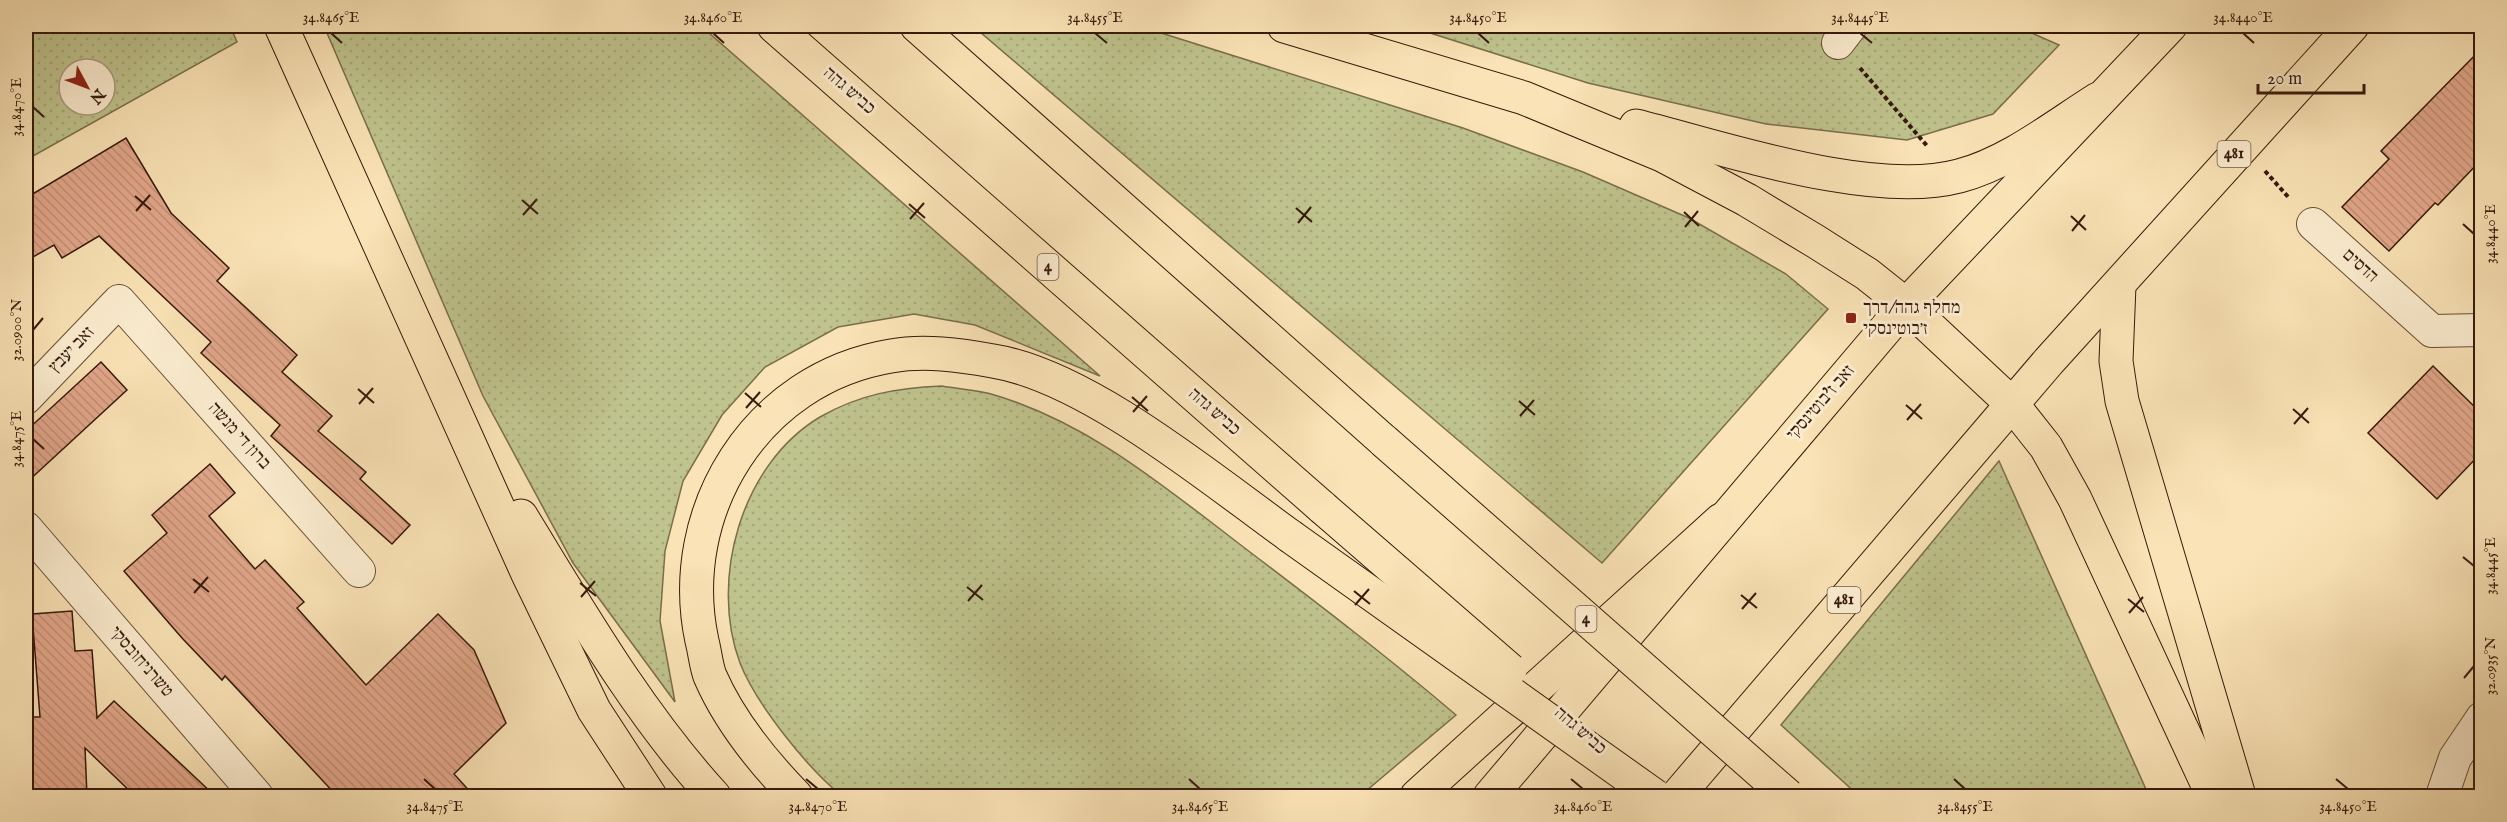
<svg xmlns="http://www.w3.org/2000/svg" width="2507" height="822" font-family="'IM FELL English','Frank Ruhl Libre',serif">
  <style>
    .green { fill: url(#green-dots); stroke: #7a6e4c; stroke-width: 1.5; fill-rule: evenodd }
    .building { fill: url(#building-back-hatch); stroke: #36190c; stroke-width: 1.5 }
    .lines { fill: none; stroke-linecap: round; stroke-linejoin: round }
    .minor-casing { stroke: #674c36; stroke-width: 34 }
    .primary-casing { stroke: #36190c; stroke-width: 35 }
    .trunk-casing { stroke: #36190c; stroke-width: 35 }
    .path { stroke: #36190c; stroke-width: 4; stroke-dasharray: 4.5 3; stroke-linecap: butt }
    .minor { stroke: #fcedd0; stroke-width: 32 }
    .primary { stroke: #fae3b6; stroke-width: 33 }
    .trunk { stroke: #fae3b6; stroke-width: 33 }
    .trunk-bridge-casing { stroke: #36190c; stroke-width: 35; stroke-linecap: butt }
    .trunk-bridge { stroke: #fae3b6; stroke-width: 33 }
    .ticks { fill: none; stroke: #36190c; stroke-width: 2 }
    .poi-dot { fill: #8f2418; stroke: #fcedd0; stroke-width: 2 }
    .labels { text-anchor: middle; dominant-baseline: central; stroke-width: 6; stroke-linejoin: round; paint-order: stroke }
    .shield { fill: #fcedd0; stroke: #715947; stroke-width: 1.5 }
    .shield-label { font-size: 16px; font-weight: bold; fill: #36190c }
    .street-label { font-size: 18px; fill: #36190c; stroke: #fcedd0 }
    .poi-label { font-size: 18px; fill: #36190c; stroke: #fcedd0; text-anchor: start }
    .neatline { fill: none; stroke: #36190c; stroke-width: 2 }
    .ticks-label { font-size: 15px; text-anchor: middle; fill: #36190c }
  </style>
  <defs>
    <pattern id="green-dots" width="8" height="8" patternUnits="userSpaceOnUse" patternTransform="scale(1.5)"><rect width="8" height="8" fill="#bfc38d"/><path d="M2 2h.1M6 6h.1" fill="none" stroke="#a5a778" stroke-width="1.8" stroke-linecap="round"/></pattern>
    <pattern id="building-back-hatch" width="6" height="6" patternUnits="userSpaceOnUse" patternTransform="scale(1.5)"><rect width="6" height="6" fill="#e2a78a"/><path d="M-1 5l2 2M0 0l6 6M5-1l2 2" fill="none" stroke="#c28f76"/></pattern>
  </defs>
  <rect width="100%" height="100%" fill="#fae3b6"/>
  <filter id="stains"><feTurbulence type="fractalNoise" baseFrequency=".00333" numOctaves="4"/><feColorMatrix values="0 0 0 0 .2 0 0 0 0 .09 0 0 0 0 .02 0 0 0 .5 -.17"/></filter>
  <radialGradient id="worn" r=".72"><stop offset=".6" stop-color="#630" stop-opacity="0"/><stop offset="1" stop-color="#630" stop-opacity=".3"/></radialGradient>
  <!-- green -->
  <g class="green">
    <path d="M26 26H230L237 42 26 160ZM69 69H105V105H69Z"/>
    <polygon points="324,26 701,26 1100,376 975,325 914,314 838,327 765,367 722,415 683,481 665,551 660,621 675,702 573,563 483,396"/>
    <polygon points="973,26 1139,26 1463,128 1583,172 1689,218 1786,274 1828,309 1602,563"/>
    <polygon points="1408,26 2016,26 2059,45 1993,114 1907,140 1766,124 1588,83"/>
    <path d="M942 386C958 389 976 390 991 394 1089 422 1167 489 1246 549 1317 603 1388 657 1456 715L1360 796H842C808 769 756 704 740 663 709 580 741 464 820 417 860 394 897 388 942 386Z"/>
    <polygon points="1999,461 2149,796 1859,796 1781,725"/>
  </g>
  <!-- building -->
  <g class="building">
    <polygon points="2481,49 2481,160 2438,205 2435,203 2389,251 2342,207 2389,159 2381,151"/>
    <polygon points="126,138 171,213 229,268 217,281 297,355 282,372 332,416 318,431 366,472 360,479 410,525 392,544 271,436 280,425 201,353 211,342 99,236 62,258 54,245 26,261 26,198"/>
    <polygon points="101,362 127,390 26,483 26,431"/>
    <polygon points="2433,366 2481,413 2481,453 2437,499 2368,433"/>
    <polygon points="210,464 235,493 209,516 255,569 265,560 304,602 297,608 366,685 438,614 474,650 506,723 454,774 474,796 337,796 225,676 222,680 182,638 124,571 167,533 152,515"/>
    <polygon points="72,611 75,651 92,650 97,718 114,701 215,796 135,796 85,748 87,796 26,796 26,717 40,717 32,614"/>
  </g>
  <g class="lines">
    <defs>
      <g id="minor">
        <polyline points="1838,43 1851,26"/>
        <polyline points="2313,224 2432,331 2482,330"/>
        <polyline points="26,398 119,301 359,571"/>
        <polyline points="26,528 257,796"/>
        <polyline points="2442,796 2455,758 2482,718"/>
      </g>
      <g id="primary">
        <polyline points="1490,796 1906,305 2170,26"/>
        <polyline points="1677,796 2049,361 2352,26"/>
      </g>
      <g id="trunk">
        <polyline points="281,26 528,574 594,710 650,796"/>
        <polyline points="774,26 1323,508"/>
        <polyline points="917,26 1384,441"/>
        <polyline points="1284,26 1524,98 1662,155 1747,200 1815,241 1867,274 1906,305 2012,404 2046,447 2075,499 2213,796"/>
        <path d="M1636 126C1724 148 1871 199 1959 176 2009 163 2055 126 2098 99"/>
        <polyline points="2119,285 2116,361 2122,401 2239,796"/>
        <path d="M521 516C580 612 638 713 714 796"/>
        <path d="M796 796C763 762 729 720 710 676 706 666 705 652 702 641 674 511 757 378 891 356 924 350 960 355 993 361 1087 376 1212 480 1290 536"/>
        <polyline points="1417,796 1721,520"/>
      </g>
    </defs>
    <!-- minor casing -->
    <use href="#minor" class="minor-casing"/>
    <!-- primary casing -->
    <use href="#primary" class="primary-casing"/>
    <!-- trunk casing -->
    <use href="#trunk" class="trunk-casing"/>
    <!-- path -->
    <g class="path">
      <polyline points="1860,68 1928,147"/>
      <polyline points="2265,171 2290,199"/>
    </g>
    <!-- minor -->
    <use href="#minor" class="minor"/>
    <!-- primary -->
    <use href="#primary" class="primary"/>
    <!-- trunk -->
    <use href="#trunk" class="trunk"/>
    <defs>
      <g id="trunk-bridge">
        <polyline points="1384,441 1788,796"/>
        <polyline points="1323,508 1510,670"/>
        <polyline points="1290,536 1655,796"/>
      </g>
    </defs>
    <!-- trunk-bridge casing -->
    <use href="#trunk-bridge" class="trunk-bridge-casing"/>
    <!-- trunk-bridge -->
    <use href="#trunk-bridge" class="trunk-bridge"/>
  </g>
  <!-- ticks -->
  <path class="ticks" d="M331 33 342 43M713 33 724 43M1095 33 1107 43M1478 33 1489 43M1860 33 1872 43M2243 33 2254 43M33 107 44 117M135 196 151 210M522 200 538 214M909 204 925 218M1296 208 1312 222M136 211 150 195M1684 212 1699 226M523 215 537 199M2071 216 2086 230M910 219 924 203M1298 223 1311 207M2463 224 2474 234M1685 227 1698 211M2072 231 2085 215M33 330 43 318M358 389 374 403M745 393 761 407M1132 397 1148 411M1519 401 1535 415M359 404 373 388M1906 405 1922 419M746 408 760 392M2293 409 2309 423M1133 412 1147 396M1520 416 1534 400M1907 420 1921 404M2294 424 2308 408M33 439 44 449M2463 557 2474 566M193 579 209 592M580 583 596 596M967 587 983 600M1354 591 1370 604M194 593 208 577M1741 595 1757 608M581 597 595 581M2128 599 2144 612M968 601 982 585M1355 605 1369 589M1742 609 1756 593M2129 613 2143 597M2464 678 2474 666M424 779 435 789M806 779 818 789M1189 779 1200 789M1571 779 1583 789M1954 779 1965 789M2336 779 2348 789"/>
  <!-- markers -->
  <rect class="poi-dot" x="1845" y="312" width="12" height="12" rx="3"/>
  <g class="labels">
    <!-- shield labels -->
    <g class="shield">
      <rect x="2217.5" y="141" width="33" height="26" rx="4.5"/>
      <rect x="1037.5" y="254" width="21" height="26" rx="4.5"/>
      <rect x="1827.5" y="587" width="33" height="26" rx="4.5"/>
      <rect x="1575.5" y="606" width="21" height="26" rx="4.5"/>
    </g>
    <g class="shield-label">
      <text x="2234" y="154">481</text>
      <text x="1048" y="267">4</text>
      <text x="1844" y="600">481</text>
      <text x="1586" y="619">4</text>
    </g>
    <!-- street labels -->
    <g class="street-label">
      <text transform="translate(849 91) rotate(41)">כביש גהה</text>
      <text transform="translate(2360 266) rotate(42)">הדסים</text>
      <text transform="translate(72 350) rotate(-46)">זאב יעבץ</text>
      <text transform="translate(1821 403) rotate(-49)">זאב ז'בוטינסקי</text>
      <text transform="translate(1214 412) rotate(41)">כביש גהה</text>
      <text transform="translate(239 436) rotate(48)">ברון די מנשה</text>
      <text transform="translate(141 662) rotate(49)">טשרניחובסקי</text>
      <text transform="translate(1580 731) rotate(41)">כביש גהה</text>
    </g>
    <!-- poi labels -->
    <g class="poi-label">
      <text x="1863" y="308">מחלף גהה/דרך<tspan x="1863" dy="21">ז׳בוטינסקי</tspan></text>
    </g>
  </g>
  <!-- margin -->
  <rect width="2507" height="822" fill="none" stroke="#fae3b6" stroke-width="66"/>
  <!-- north arrow -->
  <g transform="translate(87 87) rotate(131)"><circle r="28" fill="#fcedd0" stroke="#ad9882" stroke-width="1.5"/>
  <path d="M0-4.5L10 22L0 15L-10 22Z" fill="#8f2418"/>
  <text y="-9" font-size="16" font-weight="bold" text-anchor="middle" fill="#36190c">N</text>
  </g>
  <!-- scale -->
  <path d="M2258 84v9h106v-9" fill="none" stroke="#36190c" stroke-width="3"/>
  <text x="2267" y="84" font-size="18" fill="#36190c" stroke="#fcedd0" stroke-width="4.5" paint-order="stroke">20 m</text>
  <rect x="33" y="33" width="2441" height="756" class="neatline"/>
  <g class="ticks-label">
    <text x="331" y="22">34.8465°E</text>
    <text x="713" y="22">34.8460°E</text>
    <text x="1095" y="22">34.8455°E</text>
    <text x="1478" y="22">34.8450°E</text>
    <text x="1860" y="22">34.8445°E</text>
    <text x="2243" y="22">34.8440°E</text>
    <text transform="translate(16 107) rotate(-90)" y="5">34.8470°E</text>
    <text transform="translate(2490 234) rotate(-90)" y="5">34.8440°E</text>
    <text transform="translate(16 330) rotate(-90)" y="5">32.0900°N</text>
    <text transform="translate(16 439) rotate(-90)" y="5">34.8475°E</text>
    <text transform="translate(2490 566) rotate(-90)" y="5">34.8445°E</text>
    <text transform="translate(2490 666) rotate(-90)" y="5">32.0935°N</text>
    <text x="435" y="811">34.8475°E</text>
    <text x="818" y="811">34.8470°E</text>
    <text x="1200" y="811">34.8465°E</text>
    <text x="1583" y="811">34.8460°E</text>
    <text x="1965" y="811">34.8455°E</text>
    <text x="2348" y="811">34.8450°E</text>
  </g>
  <rect width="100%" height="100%" filter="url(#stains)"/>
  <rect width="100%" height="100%" fill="url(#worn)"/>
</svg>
